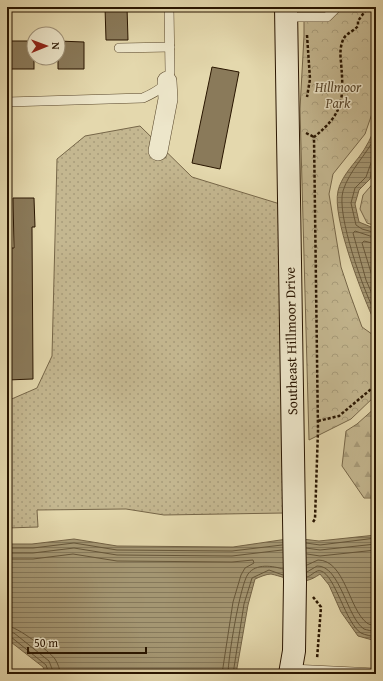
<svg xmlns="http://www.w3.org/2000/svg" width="383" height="681" font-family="'Gentium Book Plus',serif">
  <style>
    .grass { fill: url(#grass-dots); stroke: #766648 }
    .forest { fill: url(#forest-firs); stroke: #766648 }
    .park { fill: url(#park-crowns); stroke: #766648 }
    .water { fill: url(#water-rules); stroke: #736244 }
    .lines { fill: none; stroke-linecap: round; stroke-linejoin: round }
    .shore { stroke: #665639; stroke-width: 1 }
    .building { fill: #8a7a5a; stroke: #291500 }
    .lane-casing { stroke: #58462b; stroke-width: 10 }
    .street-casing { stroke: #58462b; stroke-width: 20 }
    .secondary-casing { stroke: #291500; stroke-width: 24 }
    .path { stroke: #291500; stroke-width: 2.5; stroke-dasharray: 3 2; stroke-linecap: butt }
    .lane { stroke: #ede6ca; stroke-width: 9 }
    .street { stroke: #ede6ca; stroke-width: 19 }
    .secondary { stroke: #ede6ca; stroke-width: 22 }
    .labels { text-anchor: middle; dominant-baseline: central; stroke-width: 3; stroke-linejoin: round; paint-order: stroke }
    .park-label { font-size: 14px; font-style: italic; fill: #58462b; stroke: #ede6ca }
    .street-label { font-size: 14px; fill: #291500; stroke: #ede6ca }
  </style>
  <defs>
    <pattern id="grass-dots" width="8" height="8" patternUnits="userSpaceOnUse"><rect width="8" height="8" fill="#c4b790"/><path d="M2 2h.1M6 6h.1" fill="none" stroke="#a89c7a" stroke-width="1.8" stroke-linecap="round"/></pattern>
    <pattern id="forest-firs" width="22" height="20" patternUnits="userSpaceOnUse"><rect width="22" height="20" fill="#c4b790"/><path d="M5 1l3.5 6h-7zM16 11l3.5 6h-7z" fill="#a89c7a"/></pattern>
    <pattern id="park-crowns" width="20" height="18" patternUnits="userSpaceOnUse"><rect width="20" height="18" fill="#c4b790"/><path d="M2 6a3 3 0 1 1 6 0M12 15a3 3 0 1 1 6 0" fill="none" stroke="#a89c7a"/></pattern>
    <pattern id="water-rules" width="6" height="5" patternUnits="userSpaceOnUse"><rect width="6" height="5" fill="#a49672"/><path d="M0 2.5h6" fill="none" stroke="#86795b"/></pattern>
  </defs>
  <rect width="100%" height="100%" fill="#e4d8ad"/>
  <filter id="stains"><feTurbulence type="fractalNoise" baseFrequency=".005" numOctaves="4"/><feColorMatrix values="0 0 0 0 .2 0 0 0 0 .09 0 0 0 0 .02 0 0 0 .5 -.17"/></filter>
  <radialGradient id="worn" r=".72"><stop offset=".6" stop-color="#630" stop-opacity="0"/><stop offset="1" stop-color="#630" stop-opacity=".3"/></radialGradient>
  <!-- grass -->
  <polygon class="grass" points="140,126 192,177 280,204 284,513 164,515 126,509 37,510 38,527 7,528 7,401 37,388 52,356 57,159 85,136"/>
  <!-- forest -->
  <polygon class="forest" points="376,407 376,498 364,498 342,466 346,431 357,424"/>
  <!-- park -->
  <g class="park">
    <polygon points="304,7 376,7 376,102 365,134 333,174 329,194 341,267 350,294 362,327 376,337 376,395 351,419 309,440 300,109 304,36"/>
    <polygon points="376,180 376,226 367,223 360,209 363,195"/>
  </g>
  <!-- water -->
  <g class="water">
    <path d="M376 125V163L372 168 370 179 359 190 355 204 359 222 376 229V320L372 316C361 291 332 217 338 191 341 178 351 167 359 157 366 148 372 136 376 125Z"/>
    <path d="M376 535V641L358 636 341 612 329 585 320 574C301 588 290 578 271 574 266 574 260 577 255 579L248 605 236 674H46L43 667 7 639V544H32L74 539 117 546 233 547 294 538 319 541Z"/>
  </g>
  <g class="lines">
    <!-- shore -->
    <g class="shore">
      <path d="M376 136C366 155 349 171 343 191 336 214 364 293 376 314"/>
      <polyline points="376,161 371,163 366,177 355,188 351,203 356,225 362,229 376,233"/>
      <polyline points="376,238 355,231 353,233 366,280 376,303"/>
      <polyline points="376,244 364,241 362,243 376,289"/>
      <polyline points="306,543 320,545 376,538"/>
      <polyline points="7,548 33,548 74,543 117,550 232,551 282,545"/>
      <polyline points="306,548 320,550 376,544"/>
      <polyline points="7,553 33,553 74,548 117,555 232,556 282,550"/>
      <polyline points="307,554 320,556 376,550"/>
      <polyline points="7,559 33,559 73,554 117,561 232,562 253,560 254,563 245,568 241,575 233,602 222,674"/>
      <path d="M307 565 318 560C345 560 349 610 367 623 369 625 374 625 376 626"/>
      <path d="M307 572 317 566C340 565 347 618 364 629 367 630 372 631 376 632"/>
      <path d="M307 577C312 576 316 569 321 571 335 575 346 624 361 633 365 635 371 636 376 637"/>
      <path d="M7 626C17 626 49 651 55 659 58 664 60 669 60 674"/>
      <polyline points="7,632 14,633 49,661 54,674"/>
      <polyline points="7,637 11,637 46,665 49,674"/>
      <path d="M228 674C228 658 240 585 248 574 256 563 273 566 283 569"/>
      <polyline points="233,674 244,604 252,578 269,570 283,575"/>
    </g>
  </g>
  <!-- building -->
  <g class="building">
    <polygon points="105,7 127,7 128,40 106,40"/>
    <rect x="7" y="41" width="27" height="28"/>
    <polygon points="58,41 84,42 84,69 58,69"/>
    <polygon points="212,67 239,72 220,169 192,163"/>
    <polygon points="13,198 34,198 35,227 32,227 33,379 7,380 7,248 14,248"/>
  </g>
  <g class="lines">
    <defs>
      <g id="lane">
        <polyline points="286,17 327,17 337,7"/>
        <polyline points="119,48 170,47"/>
        <path d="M7 102 143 98C156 92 167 87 170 72L169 7"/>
        <polyline points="291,669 376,673"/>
      </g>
      <polyline id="street" points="158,151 168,99 167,81"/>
      <polyline id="secondary" points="286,7 295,582 294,651 290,674"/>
    </defs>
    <!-- lane casing -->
    <use href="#lane" class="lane-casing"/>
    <!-- street casing -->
    <use href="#street" class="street-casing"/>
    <!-- secondary casing -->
    <use href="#secondary" class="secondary-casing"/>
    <!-- path -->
    <g class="path">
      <polyline points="307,35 310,79 307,97"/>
      <polyline points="306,133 314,137"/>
      <polyline points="318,421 339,416 376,385"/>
      <path d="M313 522 315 519 318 430 314 137C344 113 344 99 341 62 340 54 340 45 344 38 347 33 354 31 358 26V21L368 7"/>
      <polyline points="313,597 321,607 317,659"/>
    </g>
    <!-- lane -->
    <use href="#lane" class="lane"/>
    <!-- street -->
    <use href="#street" class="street"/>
    <!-- secondary -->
    <use href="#secondary" class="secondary"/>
  </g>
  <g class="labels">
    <!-- park labels -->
    <g class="park-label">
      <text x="338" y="87">Hillmoor<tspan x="338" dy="16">Park</tspan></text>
    </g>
    <!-- street labels -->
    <g class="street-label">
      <text transform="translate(291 341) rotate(-91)">Southeast Hillmoor Drive</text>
    </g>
  </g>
  <!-- margin -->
  <rect width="383" height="681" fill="none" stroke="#e4d8ad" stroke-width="24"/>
  <rect x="8" y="8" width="367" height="665" fill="none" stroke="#291500" stroke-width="2"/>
  <rect x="12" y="12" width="359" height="657" fill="none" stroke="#291500"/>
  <!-- north arrow -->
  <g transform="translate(46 46) rotate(89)"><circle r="19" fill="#ede6ca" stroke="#9f9279"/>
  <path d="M0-3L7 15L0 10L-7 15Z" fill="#8f2418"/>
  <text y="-6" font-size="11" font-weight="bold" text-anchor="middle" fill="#291500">N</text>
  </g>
  <!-- scale -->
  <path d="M28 647v6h118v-6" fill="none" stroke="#291500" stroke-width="2"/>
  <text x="34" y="647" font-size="12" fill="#291500" stroke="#ede6ca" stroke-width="3" paint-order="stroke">50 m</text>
  <rect width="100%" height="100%" filter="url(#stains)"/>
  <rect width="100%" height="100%" fill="url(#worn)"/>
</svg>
